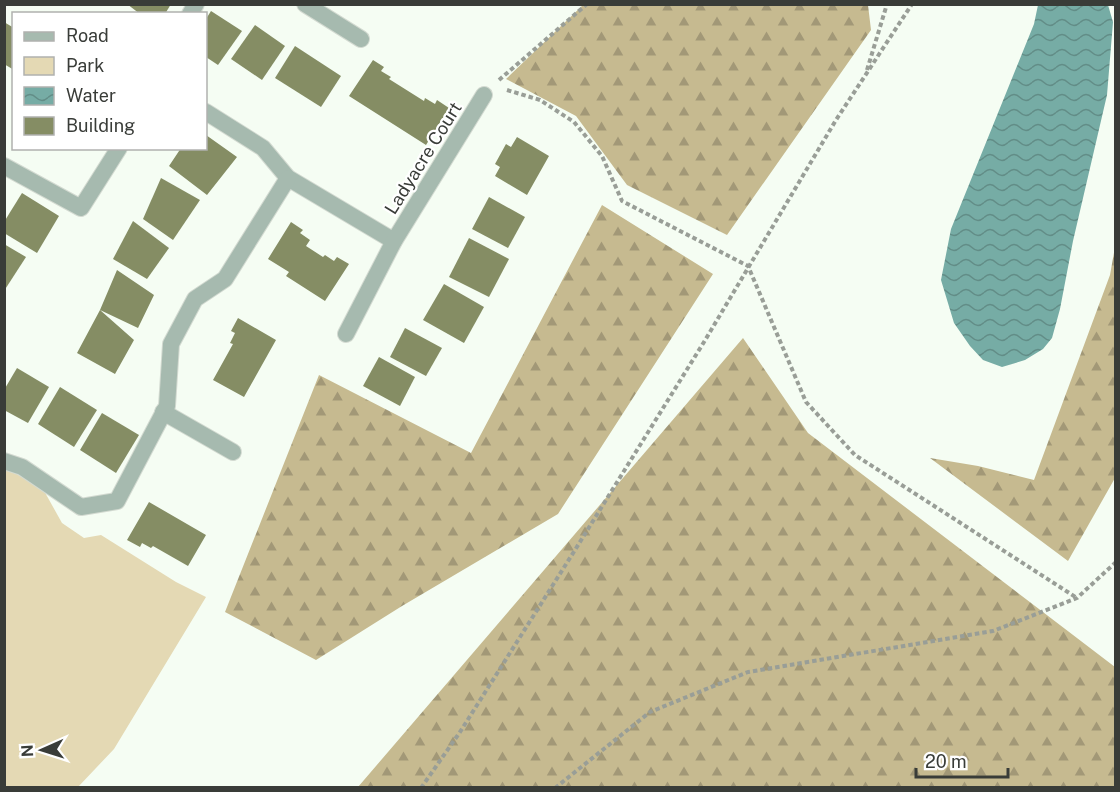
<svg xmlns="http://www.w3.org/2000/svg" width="1120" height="792" font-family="'Public Sans',sans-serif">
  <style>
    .green { fill: #e4d9b4 }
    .forest { fill: url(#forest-firs) }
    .water { fill: url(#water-waves) }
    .building { fill: #858d64 }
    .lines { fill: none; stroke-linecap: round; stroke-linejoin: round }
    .minor-casing { stroke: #d3dad1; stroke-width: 18 }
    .path { stroke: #999e97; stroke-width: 4; stroke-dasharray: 4.5 3; stroke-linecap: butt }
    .minor { stroke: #a6baaf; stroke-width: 16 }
    .labels { text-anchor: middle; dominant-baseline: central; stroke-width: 4.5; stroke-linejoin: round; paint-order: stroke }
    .street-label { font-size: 18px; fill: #393c38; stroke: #fff }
  </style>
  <defs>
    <pattern id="forest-firs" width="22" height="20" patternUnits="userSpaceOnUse" patternTransform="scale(1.5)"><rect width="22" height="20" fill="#c6ba90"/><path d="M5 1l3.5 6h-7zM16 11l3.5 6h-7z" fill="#a29877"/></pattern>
    <pattern id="water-waves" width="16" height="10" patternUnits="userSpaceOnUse" patternTransform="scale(1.5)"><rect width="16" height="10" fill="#76aca5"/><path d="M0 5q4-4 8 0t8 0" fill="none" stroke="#628d87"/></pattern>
  </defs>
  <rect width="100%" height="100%" fill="#f5fdf3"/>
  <!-- green -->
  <polygon class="green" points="4,470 15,473 43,489 62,523 84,538 101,535 176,582 206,597 114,749 78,787 5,787"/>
  <!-- forest -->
  <g class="forest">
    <polygon points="583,5 868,5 871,30 727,235 627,185 576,116 506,79"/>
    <polygon points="602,205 713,274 558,514 402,606 316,660 225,612 319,375 471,453"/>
    <polygon points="1115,247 1115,478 1068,561 930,458 978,466 1034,480 1110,275"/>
    <polygon points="743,338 808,433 1115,667 1115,787 358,787"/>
  </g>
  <!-- water -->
  <polygon class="water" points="1038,5 1108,5 1113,22 1107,95 1073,241 1060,309 1052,338 1043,349 1025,360 1002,367 983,360 970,346 954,323 941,280 951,229 1034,24"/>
  <!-- building -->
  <g class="building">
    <polygon points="127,4 171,4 165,14 140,14"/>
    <polygon points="211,11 242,31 218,65 206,57 206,19"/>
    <polygon points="4,22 14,28 14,70 4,64"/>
    <polygon points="255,25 285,46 262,80 231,59"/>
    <polygon points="295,46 341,76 321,107 275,78"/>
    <polygon points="373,60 384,67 381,71 391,77 389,79 424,101 425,98 435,104 437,100 449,108 426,145 349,96"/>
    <polygon points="206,135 237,157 207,195 169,166 181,148 206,148"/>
    <polygon points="517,137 549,156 527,195 495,176 500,167 495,164 506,144 511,147"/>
    <polygon points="161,178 200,200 173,240 143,219"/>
    <polygon points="22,193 59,216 37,253 4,233 4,222"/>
    <polygon points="489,197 525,217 508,248 472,229"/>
    <polygon points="133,221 169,248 147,279 113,259"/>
    <polygon points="291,222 303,230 300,233 310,240 306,246 323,257 325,255 334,261 337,257 349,264 325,301 286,276 289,272 268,259"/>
    <polygon points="469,238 509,259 489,297 449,277"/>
    <polygon points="4,244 26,257 4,291"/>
    <polygon points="117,270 154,295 138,328 100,310 134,340 115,374 77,353 100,310"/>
    <polygon points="444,284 484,307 464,343 423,320"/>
    <polygon points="238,318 276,340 244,397 213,380 233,344 230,343 235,333 231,331"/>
    <polygon points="405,328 442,348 426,376 390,357"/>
    <polygon points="379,357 415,377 400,406 363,386"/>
    <polygon points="17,368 49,387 28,423 4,410 4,390"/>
    <polygon points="60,387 97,410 74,447 38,424"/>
    <polygon points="102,413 139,435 116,473 80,450"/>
    <polygon points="149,502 206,535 188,566 153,546 151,548 142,543 140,547 127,540"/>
  </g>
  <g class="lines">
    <defs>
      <g id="minor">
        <polyline points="305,4 361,39"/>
        <polyline points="190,14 196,4"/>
        <polyline points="206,112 263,148 288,178 394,241"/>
        <polyline points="4,166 81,208 119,148"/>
        <polyline points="346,334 394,241 484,95"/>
        <polyline points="163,412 233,452"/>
        <polyline points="4,461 22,467 81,507 117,501 167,406 171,344 195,299 225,279 288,178"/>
      </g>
    </defs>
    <!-- minor casing -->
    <use href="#minor" class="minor-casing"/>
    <!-- path -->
    <g class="path">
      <polyline points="867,70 887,4"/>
      <polyline points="499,80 587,4"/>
      <polyline points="507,90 540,100 574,122 602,156 622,201 748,266 806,402 855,455 1077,598"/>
      <polyline points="421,788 460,732 575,550 704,342 836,120 912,4"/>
      <polyline points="555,788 650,712 748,672 993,631 1077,598 1116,562"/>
    </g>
    <!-- minor -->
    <use href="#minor" class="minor"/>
  </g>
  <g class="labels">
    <!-- street labels -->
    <g class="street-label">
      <text transform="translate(423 158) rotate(-58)">Ladyacre Court</text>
    </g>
  </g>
  <!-- border -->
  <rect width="1120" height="792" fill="none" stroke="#393c38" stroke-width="12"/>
  <!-- legend -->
  <rect x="12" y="12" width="195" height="138" fill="#ffffff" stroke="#b0b1af" stroke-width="1.5"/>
  <rect x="24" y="32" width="30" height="9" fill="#a6baaf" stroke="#b0b1af" stroke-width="1.5"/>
  <text x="66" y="42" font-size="18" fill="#393c38">Road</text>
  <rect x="24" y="57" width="30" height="18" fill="#e4d9b4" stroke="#b0b1af" stroke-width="1.5"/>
  <text x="66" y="72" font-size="18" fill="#393c38">Park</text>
  <rect x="24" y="87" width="30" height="18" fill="url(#water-waves)" stroke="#b0b1af" stroke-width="1.5"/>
  <text x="66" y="102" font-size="18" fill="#393c38">Water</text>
  <rect x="24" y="117" width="30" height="18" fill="#858d64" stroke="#b0b1af" stroke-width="1.5"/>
  <text x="66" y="132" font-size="18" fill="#393c38">Building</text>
  <!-- north arrow -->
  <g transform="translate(42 750) rotate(267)" stroke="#ffffff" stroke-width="4.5" paint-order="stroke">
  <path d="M0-4.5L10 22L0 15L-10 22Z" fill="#393c38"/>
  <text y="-9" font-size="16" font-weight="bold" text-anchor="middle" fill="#393c38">N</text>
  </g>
  <!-- scale -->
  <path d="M916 768v9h92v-9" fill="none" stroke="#393c38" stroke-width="3"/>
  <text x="925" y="768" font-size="18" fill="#393c38" stroke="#ffffff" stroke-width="4.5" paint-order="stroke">20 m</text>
</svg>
